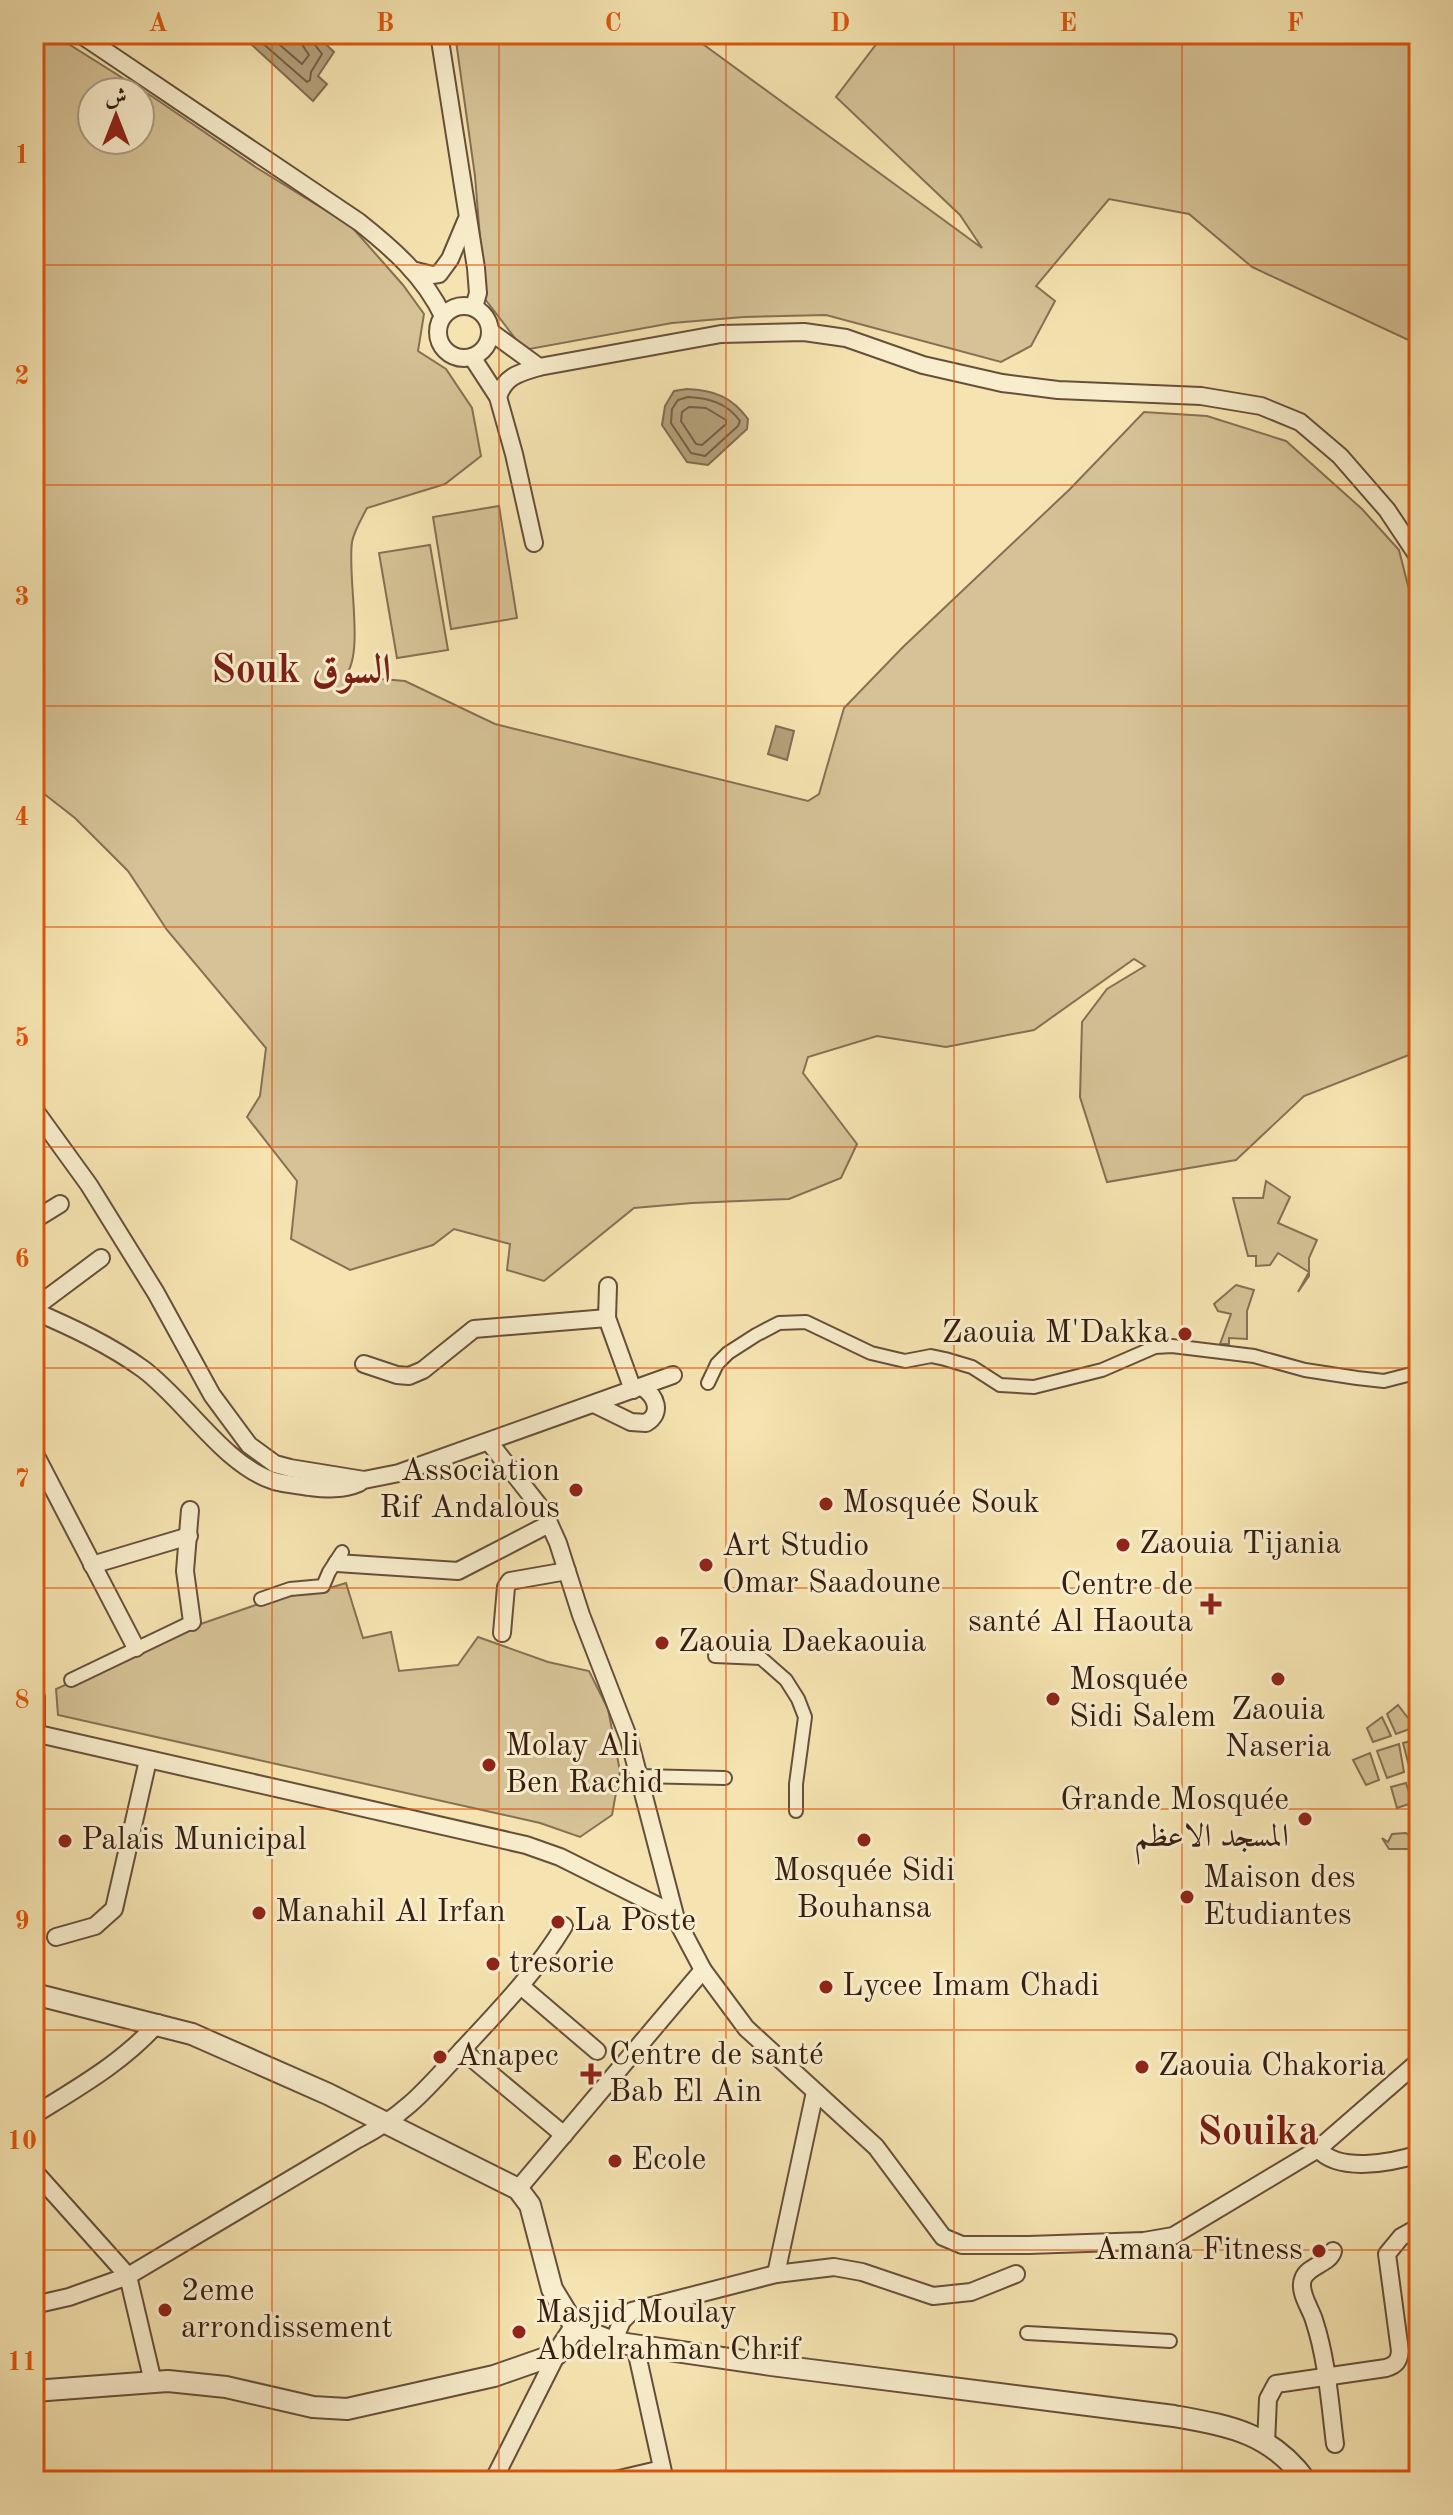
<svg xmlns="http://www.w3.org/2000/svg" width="1453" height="2515" font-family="'Old Standard TT',Amiri,serif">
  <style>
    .green { fill: #d5c296; stroke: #867054; stroke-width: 2; fill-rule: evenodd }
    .water { fill: #b4a07b; stroke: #826c51; stroke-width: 2 }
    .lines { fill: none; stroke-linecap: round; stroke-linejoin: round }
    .shore { stroke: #765e46; stroke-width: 2 }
    .pedestrian-casing { stroke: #664f3a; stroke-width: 16 }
    .minor-casing { stroke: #664f3a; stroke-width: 20 }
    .tertiary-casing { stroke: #664f3a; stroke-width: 24 }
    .pedestrian { stroke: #f8edcc; stroke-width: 12 }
    .minor { stroke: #f8edcc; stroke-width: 16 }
    .tertiary { stroke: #f8edcc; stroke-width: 20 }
    .grid { fill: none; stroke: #df560c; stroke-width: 2; stroke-opacity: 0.55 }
    .poi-dot { fill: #8f2418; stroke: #f8edcc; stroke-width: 3 }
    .labels { text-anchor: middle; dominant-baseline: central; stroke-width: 6; stroke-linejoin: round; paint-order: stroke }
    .poi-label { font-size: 32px; fill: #371d12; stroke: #f8edcc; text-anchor: start }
    .district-label { font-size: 40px; font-weight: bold; fill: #7a1f14; stroke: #f8edcc }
    .neatline { fill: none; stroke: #df560c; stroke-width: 3 }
    .grid-label { font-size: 26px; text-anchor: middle; font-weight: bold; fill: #df560c }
  </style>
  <rect width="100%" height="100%" fill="#f5e4b1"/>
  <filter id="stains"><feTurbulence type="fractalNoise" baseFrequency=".0025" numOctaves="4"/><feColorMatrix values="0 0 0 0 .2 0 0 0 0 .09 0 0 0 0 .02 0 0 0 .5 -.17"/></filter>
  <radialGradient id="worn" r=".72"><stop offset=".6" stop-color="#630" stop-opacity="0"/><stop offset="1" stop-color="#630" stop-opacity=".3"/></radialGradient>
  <!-- green -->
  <g class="green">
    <path d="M34 34 54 35 153 97 257 168 351 226 403 285 424 314 418 351 446 369 472 408 481 456 445 484 367 508C362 518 354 531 352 542 347 577 365 654 345 676L405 681 495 724 808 801 819 794 844 708 903 647 1070 489 1144 412 1207 416 1286 441 1362 509 1399 550 1419 629V1007L1414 1010 1419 1019V1051L1304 1096 1236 1160 1107 1182 1080 1097 1082 1022 1107 989 1145 966 1134 959 1034 1030 946 1047 877 1036 808 1057 803 1073 857 1144 841 1178 789 1199 692 1203 634 1208 544 1281 507 1270 510 1244 454 1229 433 1245 350 1270 291 1239 297 1181 247 1117 260 1096 266 1048 167 930 128 871 75 818 34 786ZM92 92H140V140H92Z"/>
    <polygon points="455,34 689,34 982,248 960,215 836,97 884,34 1419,34 1419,345 1252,267 1189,214 1109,199 1036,286 1055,301 1031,346 1001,362 826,315 744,317 672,323 524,350 485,299 475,176"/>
    <polygon points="499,506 517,618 451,629 433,517"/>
    <polygon points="430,545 448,650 397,658 379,553"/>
    <polygon points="1266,1181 1290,1197 1278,1223 1317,1240 1309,1258 1309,1276 1298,1292 1309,1272 1278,1253 1270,1265 1256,1266 1256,1256 1248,1256 1233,1198 1263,1198"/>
    <polygon points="1236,1285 1254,1290 1247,1311 1247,1339 1229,1338 1229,1344 1220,1344 1231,1314 1218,1311 1214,1304"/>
    <polygon points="346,1583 363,1638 391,1632 399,1671 458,1665 478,1637 548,1662 589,1671 608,1709 620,1771 612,1815 580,1837 540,1823 58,1715 56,1689 192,1627 296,1591 323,1590"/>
    <polygon points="1398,1705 1415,1727 1396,1734 1387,1714"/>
    <polygon points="1382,1717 1391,1736 1373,1742 1367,1728"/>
    <polygon points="1418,1739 1419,1758 1416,1760 1416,1768 1410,1770 1403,1743"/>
    <polygon points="1399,1744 1404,1772 1387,1778 1377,1751"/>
    <polygon points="1370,1753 1379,1780 1366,1785 1353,1760"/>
    <polygon points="1406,1783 1412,1803 1397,1808 1391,1787"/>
    <polygon points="1406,1833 1419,1842 1419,1855 1410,1849 1389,1849 1382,1838 1388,1842 1392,1834"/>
  </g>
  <!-- water -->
  <g class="water">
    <polygon points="240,34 315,34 334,52 318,76 327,84 313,101"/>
    <path d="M687 389C714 390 732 397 748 419L747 429 708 465 687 462 662 425 665 406 674 391Z"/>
    <polygon points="776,726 794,731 787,760 768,754"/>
  </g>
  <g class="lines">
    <!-- shore -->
    <g class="shore">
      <polyline points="252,34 307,82 310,80 311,72 322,54 312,41 310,34"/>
      <polyline points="267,34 302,64 309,55 301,43 300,34"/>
      <path d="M688 397C709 398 727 403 740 421L738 426 705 456 691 453 671 423 672 409 678 400Z"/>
      <polygon points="689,407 706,408 726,420 726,424 702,445 696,444 681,421 682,412"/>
    </g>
    <defs>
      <g id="pedestrian">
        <polyline points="708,1383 717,1364 728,1353 756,1335 779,1323 806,1322 871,1353 905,1361 931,1356 945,1359 972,1367 1000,1385 1034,1387 1102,1370 1155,1347 1172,1346 1254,1356 1305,1370 1357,1378 1384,1381 1419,1372"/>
        <polyline points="261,1599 290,1589 323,1586 329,1572 342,1552"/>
        <polyline points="715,1656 761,1658 786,1680 798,1699 805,1717 796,1784 796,1811"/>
        <polyline points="71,1680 192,1622"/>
        <polyline points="639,1776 725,1778"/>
        <polyline points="1027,2333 1170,2341"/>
      </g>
      <g id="minor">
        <path d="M80 34 359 222C393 249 424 276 443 316"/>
        <polyline points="439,34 476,268 478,293 474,307"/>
        <polyline points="412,270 432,275 439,274 450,259 466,221"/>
        <circle cx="464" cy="332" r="26"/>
        <polyline points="491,332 539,367 721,334 804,332 846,338 923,365 1002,383 1058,390 1201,396 1261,406 1300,422 1340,456 1387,510 1419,558"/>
        <polyline points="472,357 498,397 514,454 534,543"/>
        <path d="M498 397C505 376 519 373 539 367"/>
        <polyline points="34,1109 89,1185 156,1293 212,1395 249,1445 275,1464 290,1468 364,1480 399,1473 673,1375"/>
        <polyline points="34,1220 60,1204"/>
        <polyline points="608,1286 607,1318 633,1390"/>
        <polyline points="34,1308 101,1258"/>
        <path d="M34 1311C71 1327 110 1345 143 1369 185 1400 224 1465 274 1481 285 1484 298 1485 310 1487 326 1489 343 1490 359 1483"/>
        <polyline points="364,1364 397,1375 409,1376 423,1370 474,1329 607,1318"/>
        <path d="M594 1404 631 1422 646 1423C663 1413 656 1396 642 1387"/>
        <polyline points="489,1442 544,1512 558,1543 581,1615 629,1739 676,1919"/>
        <polyline points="34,1452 136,1648"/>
        <polyline points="190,1510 185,1571 192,1622"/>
        <polyline points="337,1563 458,1571 549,1524"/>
        <polyline points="92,1565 189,1536"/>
        <polyline points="502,1633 506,1587 510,1581 567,1571"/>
        <polyline points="34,1733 526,1845 560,1857 662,1908 676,1919 703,1970 746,2028 876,2147 943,2237 962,2245 1029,2245 1144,2241 1173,2236 1318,2149 1419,2061"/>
        <polyline points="56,1937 95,1926 114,1909 148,1760"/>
        <polyline points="522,1987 597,2051"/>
        <polyline points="462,2050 564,2135"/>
        <path d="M34 2115C79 2087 122 2063 158 2023"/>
        <path d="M1318 2149C1339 2173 1391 2163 1419 2154"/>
        <polyline points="34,2171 128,2276 153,2382"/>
        <polyline points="518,2189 703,1970"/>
        <path d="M1333 2251C1330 2264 1308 2265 1303 2279 1298 2292 1311 2309 1314 2320 1327 2359 1330 2404 1335 2444"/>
        <polyline points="776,2274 815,2092"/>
        <path d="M34 2305 69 2297 128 2276 358 2139C406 2115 428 2087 463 2049 500 2009 536 1972 564 1926"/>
        <polyline points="613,2342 622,2321 632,2311 776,2274 834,2267 862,2272 933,2296 971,2292 1016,2274"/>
        <polyline points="635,2345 665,2481"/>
        <path d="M1266 2443 1268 2399 1276 2384 1386 2368C1396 2365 1399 2361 1400 2351L1387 2254 1401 2237 1419 2227"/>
        <polyline points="493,2481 557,2354"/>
        <polyline points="611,2481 662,2469"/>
      </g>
      <g id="tertiary">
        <polyline points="34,1698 34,1725"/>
        <path d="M34 1994 192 2034 328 2094 518 2189 530 2205 552 2289 575 2327 613 2342 771 2365 1174 2416C1229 2426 1270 2432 1306 2481"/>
        <polyline points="34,2391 168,2381 226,2387 313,2407 347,2409 494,2376 557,2354 575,2327"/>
      </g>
    </defs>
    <!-- pedestrian casing -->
    <use href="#pedestrian" class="pedestrian-casing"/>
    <!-- minor casing -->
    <use href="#minor" class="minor-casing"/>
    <!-- tertiary casing -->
    <use href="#tertiary" class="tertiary-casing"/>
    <!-- pedestrian -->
    <use href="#pedestrian" class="pedestrian"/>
    <!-- minor -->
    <use href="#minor" class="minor"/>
    <!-- tertiary -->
    <use href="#tertiary" class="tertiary"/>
  </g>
  <!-- grid -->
  <path class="grid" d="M272 34V2481M499 34V2481M726 34V2481M954 34V2481M1182 34V2481M34 265H1419M34 485H1419M34 706H1419M34 927H1419M34 1147H1419M34 1368H1419M34 1588H1419M34 1809H1419M34 2030H1419M34 2250H1419"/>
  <!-- markers -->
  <g class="poi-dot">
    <circle cx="1185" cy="1334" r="8"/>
    <circle cx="576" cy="1490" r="8"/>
    <circle cx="826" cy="1504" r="8"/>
    <circle cx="1123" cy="1545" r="8"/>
    <circle cx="706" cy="1565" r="8"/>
    <path d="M1207 1592h8v8h8v8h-8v8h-8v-8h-8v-8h8z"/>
    <circle cx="662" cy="1643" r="8"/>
    <circle cx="1278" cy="1679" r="8"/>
    <circle cx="1053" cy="1699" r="8"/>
    <circle cx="489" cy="1765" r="8"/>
    <circle cx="1305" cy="1819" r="8"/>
    <circle cx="864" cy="1840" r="8"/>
    <circle cx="65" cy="1841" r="8"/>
    <circle cx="1187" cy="1897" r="8"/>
    <circle cx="259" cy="1913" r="8"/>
    <circle cx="558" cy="1922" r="8"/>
    <circle cx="493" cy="1964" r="8"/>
    <circle cx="826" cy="1987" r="8"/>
    <circle cx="440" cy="2057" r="8"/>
    <circle cx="1142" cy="2067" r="8"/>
    <path d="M587 2062h8v8h8v8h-8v8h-8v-8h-8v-8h8z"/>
    <circle cx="615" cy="2161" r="8"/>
    <circle cx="1319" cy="2251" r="8"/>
    <circle cx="165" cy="2310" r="8"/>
    <circle cx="519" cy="2332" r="8"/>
  </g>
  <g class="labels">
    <!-- poi labels -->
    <g class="poi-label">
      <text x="1169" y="1334" text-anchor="end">Zaouia M'Dakka</text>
      <text x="560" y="1472" text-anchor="end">Association<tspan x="560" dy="37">Rif Andalous</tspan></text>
      <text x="842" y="1504">Mosquée Souk</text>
      <text x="1139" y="1545">Zaouia Tijania</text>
      <text x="722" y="1547">Art Studio<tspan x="722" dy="37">Omar Saadoune</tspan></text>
      <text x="1193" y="1586" text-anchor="end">Centre de<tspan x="1193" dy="37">santé Al Haouta</tspan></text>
      <text x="678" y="1643">Zaouia Daekaouia</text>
      <text x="1069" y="1681">Mosquée<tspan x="1069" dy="37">Sidi Salem</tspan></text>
      <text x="1278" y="1711" text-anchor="middle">Zaouia<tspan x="1278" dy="37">Naseria</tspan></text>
      <text x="505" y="1747">Molay Ali<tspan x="505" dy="37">Ben Rachid</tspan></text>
      <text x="1289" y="1801" text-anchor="end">Grande Mosquée<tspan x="1289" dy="37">المسجد الاعظم</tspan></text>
      <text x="81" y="1841">Palais Municipal</text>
      <text x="864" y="1872" text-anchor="middle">Mosquée Sidi<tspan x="864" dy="37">Bouhansa</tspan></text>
      <text x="1203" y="1879">Maison des<tspan x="1203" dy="37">Etudiantes</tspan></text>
      <text x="275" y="1913">Manahil Al Irfan</text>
      <text x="574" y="1922">La Poste</text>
      <text x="509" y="1964">tresorie</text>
      <text x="842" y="1987">Lycee Imam Chadi</text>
      <text x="609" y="2056">Centre de santé<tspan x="609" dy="37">Bab El Ain</tspan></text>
      <text x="456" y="2057">Anapec</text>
      <text x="1158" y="2067">Zaouia Chakoria</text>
      <text x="631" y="2161">Ecole</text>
      <text x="1303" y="2251" text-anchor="end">Amana Fitness</text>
      <text x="181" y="2292">2eme<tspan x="181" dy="37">arrondissement</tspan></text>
      <text x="535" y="2314">Masjid Moulay<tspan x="535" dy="37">Abdelrahman Chrif</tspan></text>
    </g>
    <!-- district labels -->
    <g class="district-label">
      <text x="301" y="672">Souk السوق</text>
      <text x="1258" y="2134">Souika</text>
    </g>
  </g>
  <!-- margin -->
  <rect width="1453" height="2515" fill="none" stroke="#f5e4b1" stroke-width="88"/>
  <!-- north arrow -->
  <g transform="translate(116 116)"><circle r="38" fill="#f8edcc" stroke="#ab9a82" stroke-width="2"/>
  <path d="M0-6L14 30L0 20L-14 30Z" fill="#8f2418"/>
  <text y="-12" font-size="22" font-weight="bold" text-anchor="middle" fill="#371d12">ش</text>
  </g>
  <rect x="44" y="44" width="1365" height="2427" class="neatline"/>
  <g class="grid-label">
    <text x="158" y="31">A</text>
    <text x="385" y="31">B</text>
    <text x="613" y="31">C</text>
    <text x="840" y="31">D</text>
    <text x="1068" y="31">E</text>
    <text x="1295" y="31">F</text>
    <text x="22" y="163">1</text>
    <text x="22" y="384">2</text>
    <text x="22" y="605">3</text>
    <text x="22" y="825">4</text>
    <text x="22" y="1046">5</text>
    <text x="22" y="1267">6</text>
    <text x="22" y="1487">7</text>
    <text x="22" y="1708">8</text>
    <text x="22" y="1929">9</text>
    <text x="22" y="2149">10</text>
    <text x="22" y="2370">11</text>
  </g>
  <rect width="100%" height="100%" filter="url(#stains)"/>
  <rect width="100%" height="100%" fill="url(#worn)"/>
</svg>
